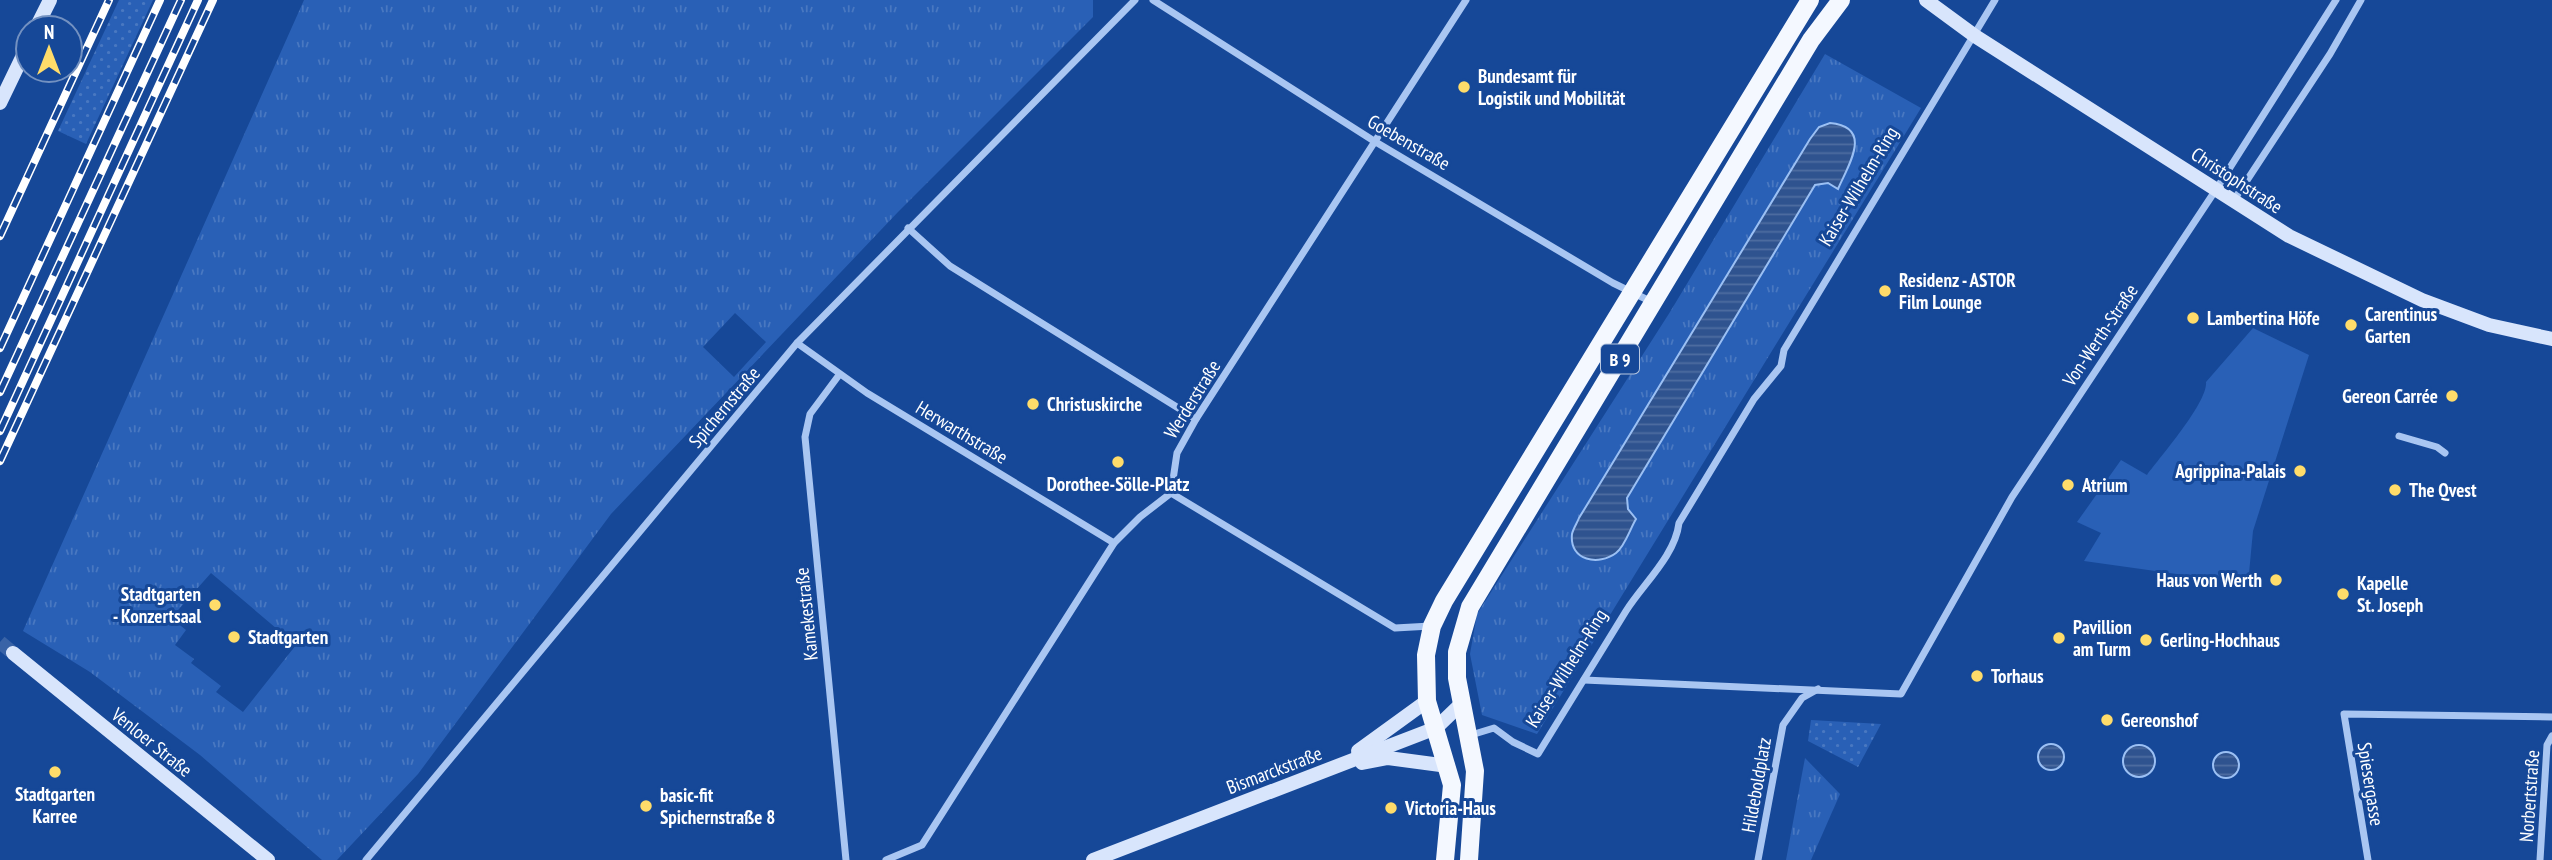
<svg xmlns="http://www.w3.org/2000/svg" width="2552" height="860" font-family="'PT Sans Narrow',sans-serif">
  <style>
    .grass { fill: url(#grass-dots) }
    .park { fill: url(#park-tufts); fill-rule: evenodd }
    .garden { fill: #2960b6 }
    .water { fill: url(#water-rules); stroke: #9bc0f4; stroke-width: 2 }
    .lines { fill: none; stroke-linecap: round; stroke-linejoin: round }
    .secondary-tunnel { stroke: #3963a7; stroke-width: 14; stroke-dasharray: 14 7; stroke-linecap: butt }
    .street { stroke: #a9c6f2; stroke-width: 7 }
    .secondary { stroke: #d8e5fc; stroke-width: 14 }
    .primary { stroke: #f4f8ff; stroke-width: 18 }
    .rail-casing { stroke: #fff; stroke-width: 8 }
    .rail { stroke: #164898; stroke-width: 5; stroke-dasharray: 16; stroke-linecap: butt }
    .poi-dot { fill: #ffdc6a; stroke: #164898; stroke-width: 2.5 }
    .labels { text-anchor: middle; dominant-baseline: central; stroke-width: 6; stroke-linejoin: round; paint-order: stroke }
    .shield { fill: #164898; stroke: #b9c8e0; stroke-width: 2 }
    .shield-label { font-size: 18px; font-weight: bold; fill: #fff }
    .poi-label { font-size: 19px; font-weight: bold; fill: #fff; stroke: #164898; text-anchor: start }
    .street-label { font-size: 19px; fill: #fff; stroke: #164898 }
  </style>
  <defs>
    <pattern id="grass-dots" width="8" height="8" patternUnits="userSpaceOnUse" patternTransform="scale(1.75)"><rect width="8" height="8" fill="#2960b6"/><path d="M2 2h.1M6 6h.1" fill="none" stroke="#4978c1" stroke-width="1.8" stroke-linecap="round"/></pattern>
    <pattern id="park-tufts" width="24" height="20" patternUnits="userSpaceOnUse" patternTransform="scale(1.75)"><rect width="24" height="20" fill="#2960b6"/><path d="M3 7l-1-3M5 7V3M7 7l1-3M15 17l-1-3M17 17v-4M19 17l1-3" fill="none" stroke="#4978c1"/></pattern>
    <pattern id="water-rules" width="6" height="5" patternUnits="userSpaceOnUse" patternTransform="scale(1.75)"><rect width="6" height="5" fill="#2f538f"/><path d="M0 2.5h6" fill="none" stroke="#4e6da0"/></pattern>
  </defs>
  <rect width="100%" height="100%" fill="#164898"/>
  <!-- grass -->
  <g class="grass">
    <polygon points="119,0 153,0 86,144 58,131"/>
    <polygon points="1811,720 1881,724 1858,767 1808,741"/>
  </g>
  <!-- park -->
  <g class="park">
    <path d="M304 0H1093V17L898 212 611 514 418 774 337 860H322L200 755 90 672 23 631ZM735 313 766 342 734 377 703 347ZM211 573 296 645 243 712 216 692 221 686 191 663 194 659 175 645 186 630 171 618Z"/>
    <polygon points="1825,54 1921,108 1537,734 1482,715 1470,654 1477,614 1670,312"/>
    <polygon points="1805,758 1840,794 1811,860 1786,860"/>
  </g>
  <!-- garden -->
  <path class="garden" d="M2253 328 2309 355 2253 531 2248 584 2084 561 2101 533 2077 522 2121 460 2147 475C2161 456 2208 402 2206 382Z"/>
  <!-- water -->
  <g class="water">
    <path d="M1830 123C1875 127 1847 167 1838 189L1828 183 1815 185 1627 498 1628 509 1636 519C1630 529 1625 546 1616 553 1599 566 1569 561 1572 534 1573 529 1577 523 1579 518L1810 139 1819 127Z"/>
    <circle cx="2051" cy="757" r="13"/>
    <circle cx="2139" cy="761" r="16"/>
    <circle cx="2226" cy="765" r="13"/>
  </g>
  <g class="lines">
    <!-- secondary-tunnel -->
    <polyline class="secondary-tunnel" points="0,642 13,653"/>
    <!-- street -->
    <g class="street">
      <polyline points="1153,0 1374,141 1613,283 1652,302"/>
      <polyline points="2234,200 2330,54 2361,0"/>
      <polyline points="908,228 950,266 1196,419"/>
      <polyline points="797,343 867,393 1114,543"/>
      <polyline points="839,375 810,414 805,437 846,860"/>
      <polyline points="2399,436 2437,447 2445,453"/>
      <polyline points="1171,493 1395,628 1431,626"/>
      <polyline points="1584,680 1901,694 2012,497 2217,188 2336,0"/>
      <path d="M1471 735 1494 728 1513 742 1538 754C1568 706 1597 658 1626 611 1643 584 1675 556 1679 523L1754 399 1781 366 1784 350 1995 0"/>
      <polyline points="366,860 797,343 1135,0"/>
      <polyline points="886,860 922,845 1114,543 1140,517 1171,493 1177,453 1196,419 1466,0"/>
      <polyline points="1758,860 1783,725 1802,698 1818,689"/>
      <polyline points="2368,860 2344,714 2552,717"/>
      <polyline points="2540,860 2547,745 2552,736"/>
    </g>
    <!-- secondary -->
    <g class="secondary">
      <polyline points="1926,0 1975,36 2289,236 2422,300 2489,325 2552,339"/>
      <polyline points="36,28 50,0"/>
      <polyline points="0,103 28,45"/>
      <polyline points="13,653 268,860"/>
      <polyline points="1358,751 1427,701"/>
      <polyline points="1362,763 1388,758 1448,766"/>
      <polyline points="1093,860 1436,728 1462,703"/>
    </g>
    <!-- primary -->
    <g class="primary">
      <polyline points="1445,860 1452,785 1427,701 1426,655 1432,626 1444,601 1810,0"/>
      <polyline points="1469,860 1475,771 1457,678 1457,652 1470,607 1811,40 1841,0"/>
    </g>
    <defs>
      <g id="rail">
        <polyline points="0,236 109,0"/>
        <polyline points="0,348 160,0"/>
        <polyline points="0,392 181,0"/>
        <polyline points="0,431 198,0"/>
        <polyline points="0,461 213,0"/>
      </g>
    </defs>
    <!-- rail casing -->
    <use href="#rail" class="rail-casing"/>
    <!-- rail -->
    <use href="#rail" class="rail"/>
  </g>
  <!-- markers -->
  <g class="poi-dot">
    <circle cx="1464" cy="87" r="7"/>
    <circle cx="1885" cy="291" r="7"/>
    <circle cx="2193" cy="318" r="7"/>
    <circle cx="2351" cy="325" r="7"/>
    <circle cx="2452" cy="396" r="7"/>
    <circle cx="1033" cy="404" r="7"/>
    <circle cx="1118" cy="462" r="7"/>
    <circle cx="2300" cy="471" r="7"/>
    <circle cx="2068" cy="485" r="7"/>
    <circle cx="2395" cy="490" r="7"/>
    <circle cx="2276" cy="580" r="7"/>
    <circle cx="2343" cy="594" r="7"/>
    <circle cx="215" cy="605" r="7"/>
    <circle cx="234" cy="637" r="7"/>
    <circle cx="2059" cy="638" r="7"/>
    <circle cx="2146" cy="640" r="7"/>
    <circle cx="1977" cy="676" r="7"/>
    <circle cx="2107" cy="720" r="7"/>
    <circle cx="55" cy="772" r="7"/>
    <circle cx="646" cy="806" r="7"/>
    <circle cx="1391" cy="808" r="7"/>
  </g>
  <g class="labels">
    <!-- shield labels -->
    <rect class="shield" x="1601" y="344.5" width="38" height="29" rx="5"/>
    <g class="shield-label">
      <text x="1620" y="359">B 9</text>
    </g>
    <!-- poi labels -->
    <g class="poi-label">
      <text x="1478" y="76">Bundesamt für<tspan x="1478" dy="22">Logistik und Mobilität</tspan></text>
      <text x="1899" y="280">Residenz - ASTOR<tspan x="1899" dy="22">Film Lounge</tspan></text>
      <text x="2365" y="314">Carentinus<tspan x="2365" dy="22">Garten</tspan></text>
      <text x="2207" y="318">Lambertina Höfe</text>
      <text x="2438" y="396" text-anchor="end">Gereon Carrée</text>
      <text x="1047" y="404">Christuskirche</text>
      <text x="2286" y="471" text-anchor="end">Agrippina-Palais</text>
      <text x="1118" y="484" text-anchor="middle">Dorothee-Sölle-Platz</text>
      <text x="2082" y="485">Atrium</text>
      <text x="2409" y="490">The Qvest</text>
      <text x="2262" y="580" text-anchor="end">Haus von Werth</text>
      <text x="2357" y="583">Kapelle<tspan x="2357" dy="22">St. Joseph</tspan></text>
      <text x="201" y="594" text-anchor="end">Stadtgarten<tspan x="201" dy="22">- Konzertsaal</tspan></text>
      <text x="2073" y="627">Pavillion<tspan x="2073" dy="22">am Turm</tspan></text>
      <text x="248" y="637">Stadtgarten</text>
      <text x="2160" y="640">Gerling-Hochhaus</text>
      <text x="1991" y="676">Torhaus</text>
      <text x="2121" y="720">Gereonshof</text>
      <text x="55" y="794" text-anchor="middle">Stadtgarten<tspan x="55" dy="22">Karree</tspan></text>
      <text x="660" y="795">basic-fit<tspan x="660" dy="22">Spichernstraße 8</tspan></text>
      <text x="1405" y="808">Victoria-Haus</text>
    </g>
    <!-- street labels -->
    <g class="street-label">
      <text transform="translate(1409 142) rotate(30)">Goebenstraße</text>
      <text transform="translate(2237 180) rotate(33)">Christophstraße</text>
      <text transform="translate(1858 186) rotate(-59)">Kaiser-Wilhelm-Ring</text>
      <text transform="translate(2100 335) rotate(-56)">Von-Werth-Straße</text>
      <text transform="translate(1192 399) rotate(-58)">Werderstraße</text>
      <text transform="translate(724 407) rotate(-50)">Spichernstraße</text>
      <text transform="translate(962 432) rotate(31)">Herwarthstraße</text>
      <text transform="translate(806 614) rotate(-96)">Kamekestraße</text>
      <text transform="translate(1566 668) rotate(-58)">Kaiser-Wilhelm-Ring</text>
      <text transform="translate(152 742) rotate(39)">Venloer Straße</text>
      <text transform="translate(1274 770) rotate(-21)">Bismarckstraße</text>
      <text transform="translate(2371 784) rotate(81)">Spiesergasse</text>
      <text transform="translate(1756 785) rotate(-80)">Hildeboldplatz</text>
      <text transform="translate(2529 796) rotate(-86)">Norbertstraße</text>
    </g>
  </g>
  <!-- north arrow -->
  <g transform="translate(49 49)"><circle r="33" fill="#164898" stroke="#7391c1" stroke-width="2"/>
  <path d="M0-5L12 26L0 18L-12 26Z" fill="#ffdc6a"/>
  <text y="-10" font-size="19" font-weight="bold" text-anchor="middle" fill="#ffffff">N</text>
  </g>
</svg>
